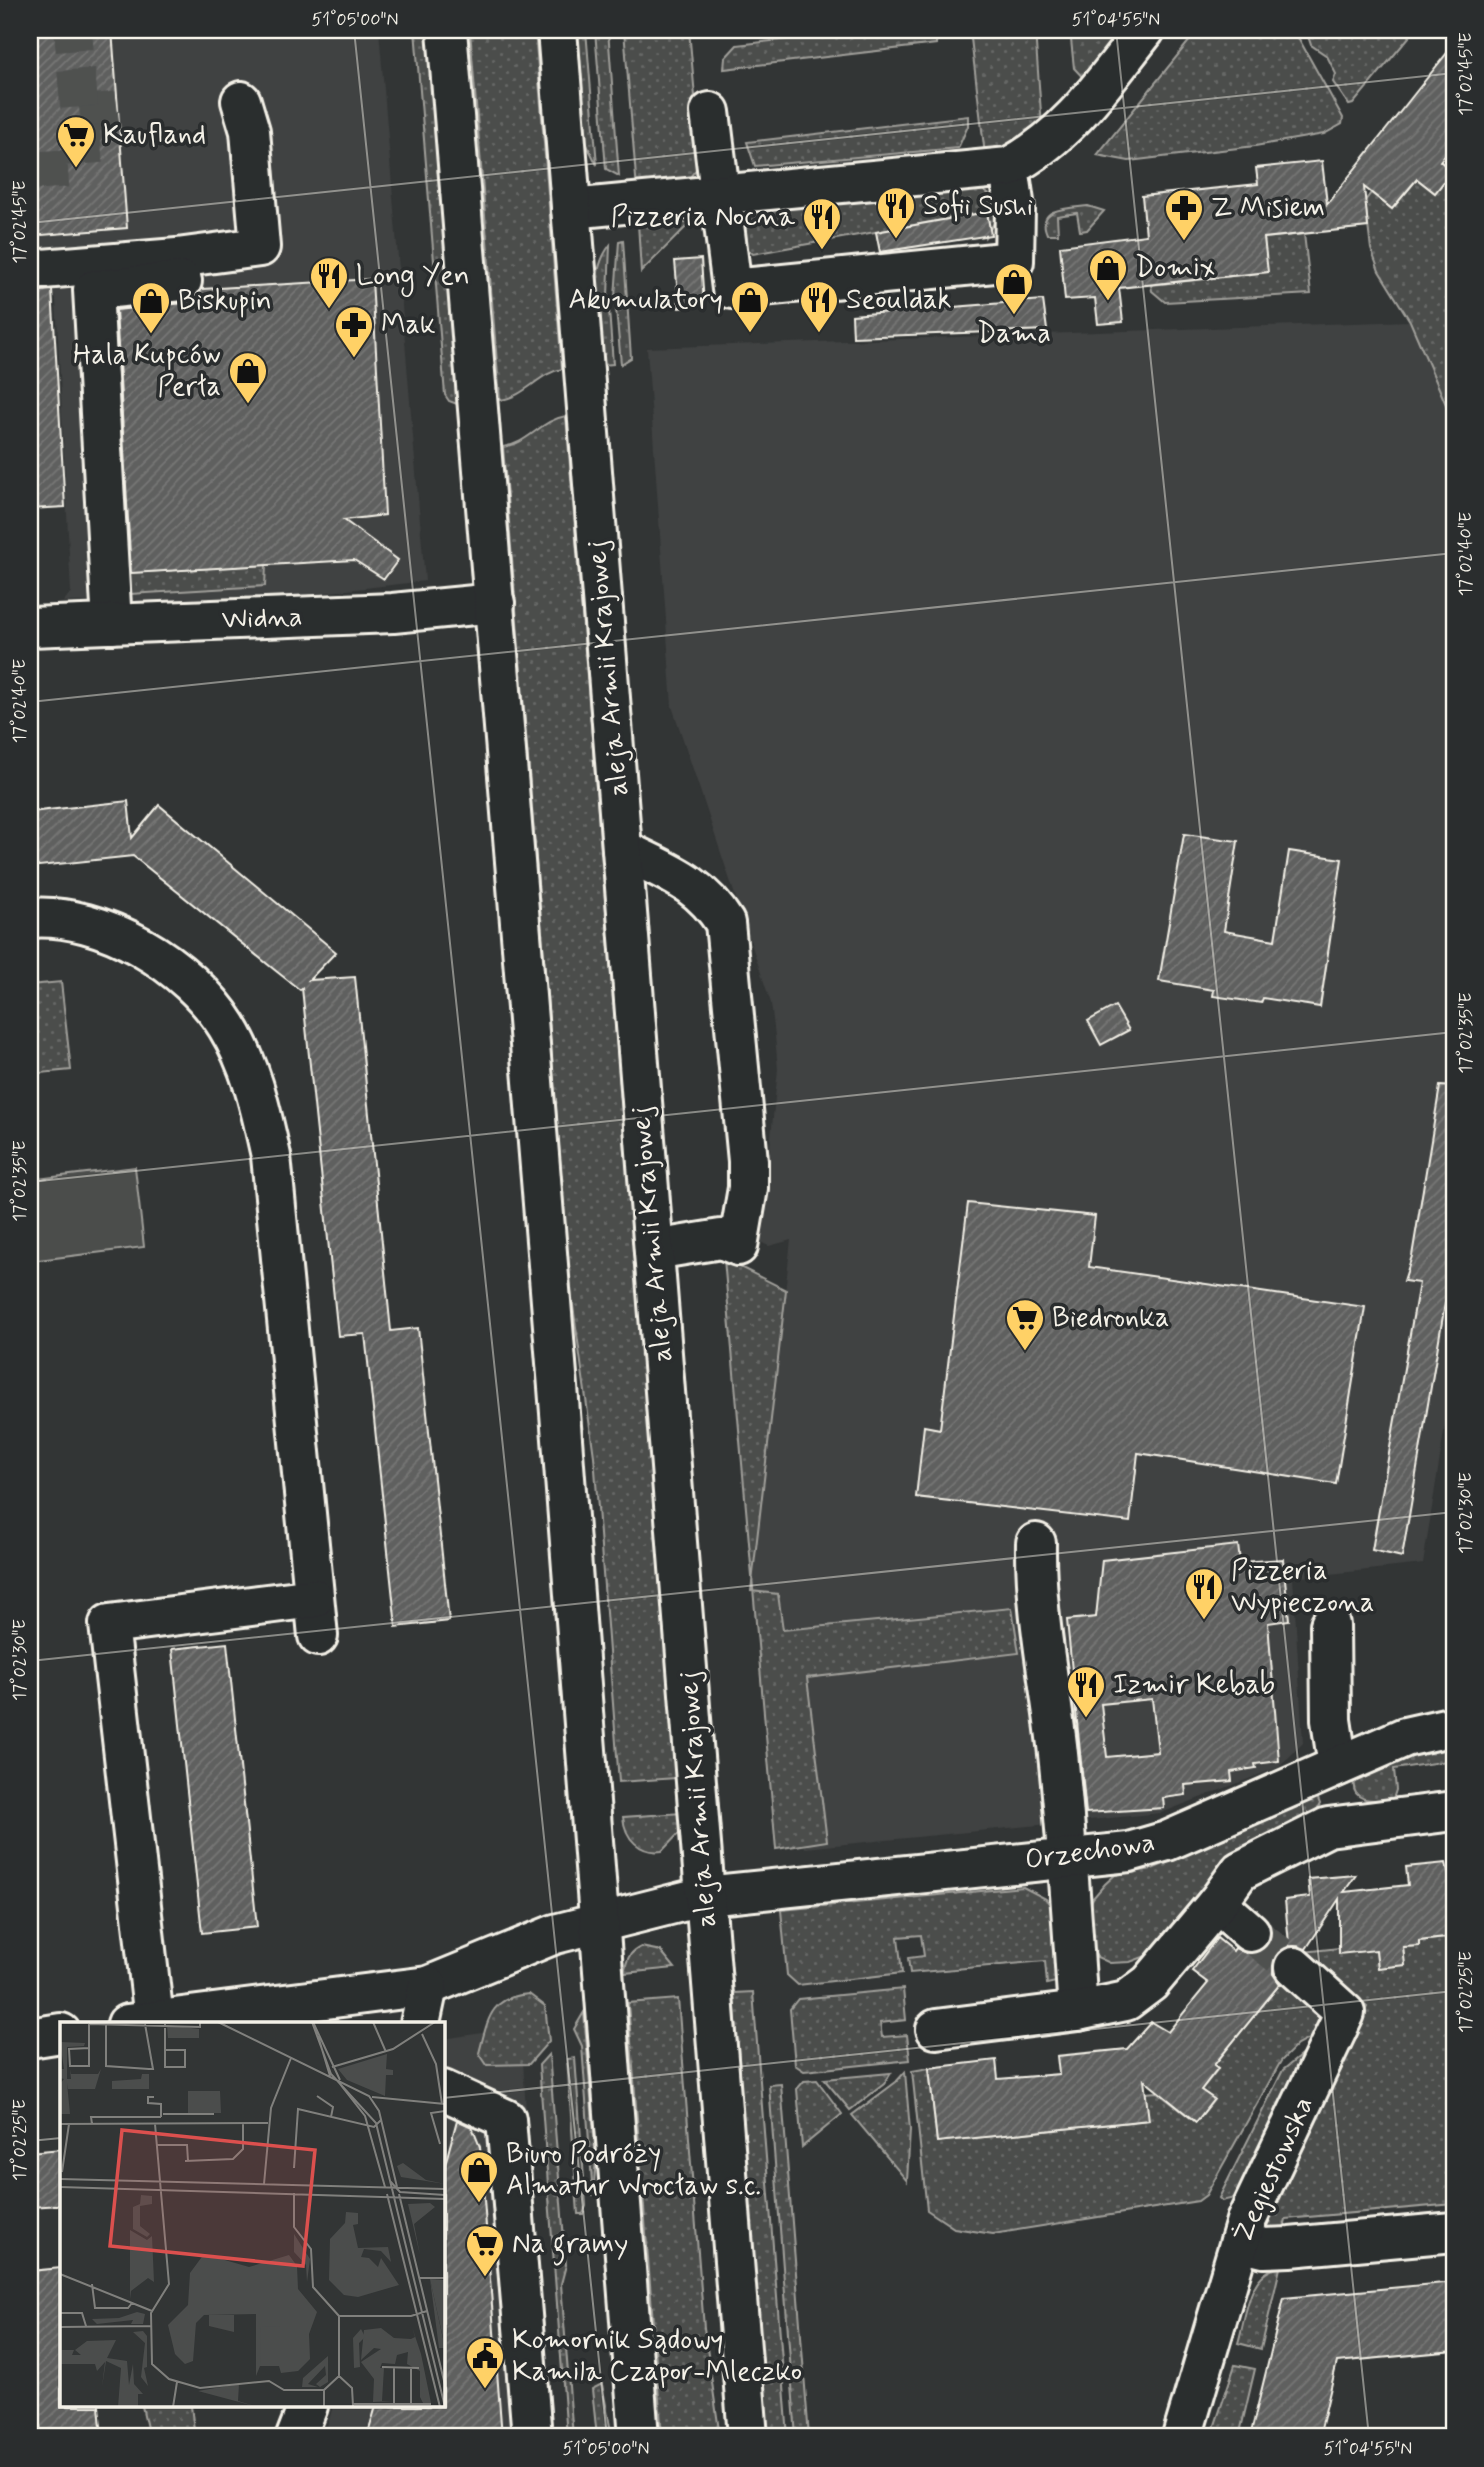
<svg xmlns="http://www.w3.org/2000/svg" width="1484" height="2467" font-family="Mynerve,sans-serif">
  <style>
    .built { fill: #404242 }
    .grass { fill: url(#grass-dots); stroke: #a09f9a; stroke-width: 2 }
    .pitch { fill: #4b4d4c; stroke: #a09f9a; stroke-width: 2 }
    .building { fill: url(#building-hatch); stroke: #f4f1e8; stroke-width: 2; fill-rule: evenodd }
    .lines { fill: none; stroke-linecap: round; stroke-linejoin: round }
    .minor-tunnel { stroke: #4f5150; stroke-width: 38; stroke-dasharray: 38 19; stroke-linecap: butt }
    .minor-casing { stroke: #f4f1e8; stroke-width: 44 }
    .major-casing { stroke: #f4f1e8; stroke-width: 44 }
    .minor { stroke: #2a2d2e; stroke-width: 38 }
    .major { stroke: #2a2d2e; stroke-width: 38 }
    .ticks { fill: none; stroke: #f4f1e8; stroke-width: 2; stroke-opacity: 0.45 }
    .labels { text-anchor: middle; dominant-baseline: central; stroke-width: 7; stroke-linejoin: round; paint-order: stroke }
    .poi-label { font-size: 28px; fill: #f4f1e8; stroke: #2a2d2e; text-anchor: start }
    .street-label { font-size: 28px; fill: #f4f1e8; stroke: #2a2d2e }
    .inset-road { fill: none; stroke: #80807d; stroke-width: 2 }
    .view { fill: #dc504e; fill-opacity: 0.15; stroke: #dc504e; stroke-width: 3.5 }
    .inset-edge { fill: none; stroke: #f4f1e8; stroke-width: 3.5 }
    .neatline { fill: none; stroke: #f4f1e8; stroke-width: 2.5 }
    .ticks-label { font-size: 18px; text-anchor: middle; fill: #f4f1e8 }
  </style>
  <defs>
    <pattern id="grass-dots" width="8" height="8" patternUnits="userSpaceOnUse" patternTransform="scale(1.75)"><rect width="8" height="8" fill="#4b4d4c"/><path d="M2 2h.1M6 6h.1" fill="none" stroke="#666766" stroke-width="1.8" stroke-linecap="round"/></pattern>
    <pattern id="building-hatch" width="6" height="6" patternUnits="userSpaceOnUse" patternTransform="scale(1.75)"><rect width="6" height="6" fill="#5f605f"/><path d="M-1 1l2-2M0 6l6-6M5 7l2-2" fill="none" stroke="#777776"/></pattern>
  </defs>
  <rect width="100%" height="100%" fill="#323535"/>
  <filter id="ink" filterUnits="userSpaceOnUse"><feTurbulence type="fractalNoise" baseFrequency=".0143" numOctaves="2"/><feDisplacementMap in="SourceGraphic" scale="14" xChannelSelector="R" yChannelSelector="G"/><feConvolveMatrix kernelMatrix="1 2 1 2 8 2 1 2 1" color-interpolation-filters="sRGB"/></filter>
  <g filter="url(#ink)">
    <!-- built -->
    <g class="built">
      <polygon points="30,30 379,30 425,581 270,599 63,602 71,592 56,299 48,283 30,284"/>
      <polygon points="1410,321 1454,423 1454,1369 1423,1564 1293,1578 1303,1743 1279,1767 1161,1813 805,1848 782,1630 751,1591 791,1240 769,1246 760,1242 778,1069 775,1036 771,1003 672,706 647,348"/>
      <polygon points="521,2027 545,2437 324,2437 333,2406 443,2406 443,2039"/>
    </g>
    <!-- grass -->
    <g class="grass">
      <polygon points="415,30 427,30 457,404 449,401 445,395"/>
      <path d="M470 30H535L562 369C539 373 525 397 500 400Z"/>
      <polygon points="576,30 586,30 597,165 585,141"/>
      <polygon points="595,30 608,30 619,176 606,169"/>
      <polygon points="624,30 689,30 701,163 686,182 637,190"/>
      <polygon points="866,30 937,30 936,44 724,69 725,58 737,45"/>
      <polygon points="970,30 1035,30 1042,127 1017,144 985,155"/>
      <polygon points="1070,30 1125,30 1086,81 1074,68"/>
      <polygon points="1198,30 1294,30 1343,118 1342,124 1324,134 1255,146 1129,161 1097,155"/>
      <polygon points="1306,30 1415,30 1353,104 1349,105 1333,82 1336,74 1327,56 1311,45"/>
      <polygon points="968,116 968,126 958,148 755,166 747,142"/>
      <polygon points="1454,143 1454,423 1410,321 1379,271 1371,249 1365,201 1371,193 1392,209 1417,179 1435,193 1452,172 1440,161"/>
      <polygon points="981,189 993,197 998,217 985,237 981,213 753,254 743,245 742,220 757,209"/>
      <path d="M1088 206 1104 211 1087 230 1080 231 1077 213 1057 216 1058 234H1047C1035 207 1070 208 1088 206Z"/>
      <polygon points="664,217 689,224 641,272 638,223"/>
      <polygon points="1304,234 1311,294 1165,302 1152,291 1151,285 1267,272 1264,238"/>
      <polygon points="623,240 631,358 621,364 615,297 619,241"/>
      <path d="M610 245 608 296 613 364 603 365C600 328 585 277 610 245Z"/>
      <path d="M566 416 676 1778 619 1782 594 1456 563 1234 566 1233 503 447C528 444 541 420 566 416Z"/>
      <polygon points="266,565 265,586 130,594 128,573"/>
      <polygon points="61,982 71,1070 30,1074 30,985"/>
      <polygon points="724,1259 786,1290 751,1591 778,1594 783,1630 1012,1608 1019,1653 807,1678 827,1841 776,1849"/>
      <path d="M1454 1738V1760L1394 1769 1396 1790 1393 1799C1374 1801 1347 1804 1355 1775Z"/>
      <polygon points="1316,1794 1320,1804 1315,1813 1146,1956 1130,1962 1110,1963 1097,1957 1089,1945 1087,1913 1093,1898 1105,1884 1115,1875 1152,1869 1197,1850"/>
      <path d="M682 1813V1830L662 1851C640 1854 625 1839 623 1817Z"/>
      <polygon points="1023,1887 1046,1899 1054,1911 1060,1981 1047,1984 1045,1961 910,1973 908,1958 924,1956 921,1935 898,1937 902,1973 798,1985 787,1975 781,1910"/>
      <polygon points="1454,1937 1454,2204 1286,2219 1283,2233 1261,2234 1343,2052 1367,2007 1301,1955 1304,1952 1339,1948 1376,1950 1378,1968 1404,1965 1403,1947 1419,1946 1419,1941"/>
      <path d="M641 1947 661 1951 675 1968 624 1973C627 1960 628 1953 641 1947Z"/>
      <polygon points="1288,1974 1321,2010 1323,2023 1316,2035 1297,2045 1281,2061 1206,2195 1198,2201 993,2234 954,2228 927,2210 912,2071 929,2068 937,2142 1148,2120 1145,2093 1157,2092 1196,2122 1214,2100 1201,2090 1218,2069 1214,2065"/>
      <polygon points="903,1989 906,2020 880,2023 882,2037 907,2035 910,2060 804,2071 795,2065 790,2009 798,1999"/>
      <polygon points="753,1992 788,2437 767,2437 734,1993"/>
      <path d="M529 1994 545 2006 549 2041 529 2064 487 2065 479 2053C488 2020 489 1997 529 1994Z"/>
      <polygon points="678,1999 704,2328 720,2437 662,2437 628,2003"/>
      <polygon points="584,2012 596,2159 593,2196 582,2046 574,2029"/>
      <polygon points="1320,2040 1247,2195 1222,2201 1219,2198 1283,2070"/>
      <polygon points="549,2054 566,2265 561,2284 573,2437 567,2437 540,2078 539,2065"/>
      <polygon points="575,2058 586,2206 583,2214 578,2214 567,2059"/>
      <polygon points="905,2072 910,2130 907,2181 852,2115 896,2082"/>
      <polygon points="891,2073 884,2084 850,2110 824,2079"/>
      <polygon points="817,2080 842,2114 802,2147 797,2089 804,2081"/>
      <polygon points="781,2084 809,2437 796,2437 769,2085"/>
      <path d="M1280 2268 1261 2349 1238 2343C1246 2318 1248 2270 1280 2268Z"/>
      <polygon points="1235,2365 1255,2369 1239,2437 1211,2437"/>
      <polygon points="602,2384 612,2437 597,2437 592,2389"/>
      <polygon points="142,2406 191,2406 195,2437 149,2437"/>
    </g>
    <!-- pitch -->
    <polygon class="pitch" points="135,1167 144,1247 30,1261 30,1180"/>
    <!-- building -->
    <g class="building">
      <polygon points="30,30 112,30 127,228 30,236"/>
      <polygon points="1454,44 1454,143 1440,161 1452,171 1435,193 1417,179 1392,209 1364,187 1368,227 1264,238 1268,272 1119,288 1123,322 1098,324 1095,298 1065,300 1060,246 1146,235 1142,196 1258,184 1256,168 1322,161 1327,204"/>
      <polygon points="987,212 991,235 880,252 876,232"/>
      <polygon points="701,259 704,305 679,308 675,261"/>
      <polygon points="372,279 385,515 344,520 398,560 384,579 354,560 131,573 116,310 184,303 195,298 202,289"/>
      <polygon points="52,290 65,507 30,509 30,292"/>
      <polygon points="1043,300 1047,330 853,337 852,315"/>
      <polygon points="128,801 132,838 159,805 336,952 309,980 355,977 391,1331 418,1328 449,1621 396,1627 365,1334 338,1336 302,988 300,990 276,971 133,856 30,867 30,812"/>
      <polygon points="1184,834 1238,841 1224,931 1275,940 1289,851 1342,859 1320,1007 1263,998 1261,1003 1213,996 1214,990 1159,981"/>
      <polygon points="1115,1006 1129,1030 1101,1045 1088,1021"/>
      <polygon points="1440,1086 1454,1087 1454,1306 1445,1304 1402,1557 1372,1550 1419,1283 1404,1281 1412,1256"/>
      <polygon points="968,1203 1095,1216 1089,1267 1365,1307 1336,1484 1138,1453 1130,1522 916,1497 924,1426 940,1429"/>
      <path d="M1238 1545 1240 1562 1283 1559 1289 1620 1268 1623 1279 1761 1255 1764 1256 1768 1231 1772 1232 1781 1185 1785 1186 1795 1163 1798 1164 1808 1086 1813 1067 1620 1096 1617 1102 1560ZM1152 1699 1158 1752 1107 1757 1101 1704Z"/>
      <polygon points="227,1643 257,1927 202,1933 172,1649"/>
      <polygon points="1446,1863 1449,1876 1454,1880 1454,1937 1419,1941 1419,1946 1403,1947 1405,1965 1378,1968 1376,1950 1339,1954 1339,1899 1306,1949 1288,1946 1278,1952 1273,1963 1273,1974 1280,1984 1214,2065 1218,2068 1201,2090 1214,2099 1196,2122 1144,2080 1149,2120 937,2142 929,2068 996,2060 998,2079 1059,2074 1057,2056 1127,2049 1151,2022 1168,2032 1208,1983 1192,1971 1217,1938 1233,1951 1235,1948 1246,1953 1256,1953 1266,1947 1271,1931 1289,1944 1285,1900 1310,1897 1308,1879 1356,1875 1344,1892 1408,1885 1406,1867"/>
      <polygon points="457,2120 472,2127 480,2147 502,2437 367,2437 376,2406 443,2406 443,2172"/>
      <polygon points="61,2149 61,2205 30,2207 30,2152"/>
      <polygon points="61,2268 61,2406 99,2406 102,2437 41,2437 39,2415 33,2416 30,2394 30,2271"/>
      <polygon points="1454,2282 1454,2351 1337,2362 1319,2437 1250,2437 1284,2298"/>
    </g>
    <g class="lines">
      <!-- minor-tunnel -->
      <g class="minor-tunnel">
        <polyline points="80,115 118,110"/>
        <polyline points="30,171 84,167 73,30"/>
        <polyline points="1250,1932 1294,1967"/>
      </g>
      <defs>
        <g id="minor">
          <polyline points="710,112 732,289 1014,261 1015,209 1009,167"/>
          <path d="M571 209 1009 167C1070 134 1103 83 1145 30"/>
          <polyline points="30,270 177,258 260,247 250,131 241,101"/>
          <polyline points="112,624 93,290 182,281"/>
          <polyline points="30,627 393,613 495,603"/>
          <path d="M622 849C664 871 698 880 725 923L748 1161V1188L738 1246 721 1239 654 1250"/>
          <path d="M30 918C102 912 189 965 227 1026 252 1066 261 1111 271 1156L318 1636"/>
          <path d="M1036 1543C1035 1610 1049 1677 1057 1745 1067 1833 1072 1922 1078 2011"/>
          <polyline points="1330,1625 1331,1720 1338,1766"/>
          <polyline points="1217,1903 1250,1932"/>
          <polyline points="154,2020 109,1624 314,1598"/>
          <polyline points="127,2024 428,1986 555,1934 705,1896 1129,1852 1167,1841 1405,1737 1454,1726"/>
          <polyline points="420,2024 428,1986"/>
          <polyline points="936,2029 1078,2011 1126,2001 1150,1983 1217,1903 1240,1871 1328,1827 1454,1811"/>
          <polyline points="30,2038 61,2033"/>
          <polyline points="443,2090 506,2119 532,2437"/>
          <polyline points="1240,2242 1264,2248 1290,2247 1454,2232"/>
          <polyline points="296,2437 308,2406"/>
          <polyline points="1182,2437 1246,2221 1345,2013 1294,1967"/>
        </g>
        <g id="major">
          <polyline points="447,30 558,1387 639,2437"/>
          <polyline points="557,30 748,2437"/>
        </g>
      </defs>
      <!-- minor casing -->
      <use href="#minor" class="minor-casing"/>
      <!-- major casing -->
      <use href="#major" class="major-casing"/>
      <!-- minor -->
      <use href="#minor" class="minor"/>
      <!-- major -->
      <use href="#major" class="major"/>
    </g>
  </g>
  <!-- ticks -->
  <path class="ticks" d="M354 30 607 2437M1116 30 1369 2437M30 223 1454 73M30 702 1454 553M30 1182 1454 1032M30 1661 1454 1512M443 2098 1454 1991M30 2141 61 2138"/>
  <!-- icons -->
  <defs>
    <symbol id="supermarket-pin" viewBox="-11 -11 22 30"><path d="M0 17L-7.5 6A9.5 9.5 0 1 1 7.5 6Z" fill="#ffd166" stroke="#2a2d2e"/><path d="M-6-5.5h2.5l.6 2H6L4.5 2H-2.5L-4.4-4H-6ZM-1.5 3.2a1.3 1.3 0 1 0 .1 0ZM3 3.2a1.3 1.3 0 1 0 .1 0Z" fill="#111"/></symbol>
    <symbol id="restaurant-pin" viewBox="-11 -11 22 30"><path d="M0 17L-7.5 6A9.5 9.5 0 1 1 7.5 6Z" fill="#ffd166" stroke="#2a2d2e"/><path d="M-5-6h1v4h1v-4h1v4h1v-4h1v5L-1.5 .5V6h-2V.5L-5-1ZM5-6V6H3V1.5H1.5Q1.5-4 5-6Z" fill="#111"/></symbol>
    <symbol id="pharmacy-pin" viewBox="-11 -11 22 30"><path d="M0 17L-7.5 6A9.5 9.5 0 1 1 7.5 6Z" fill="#ffd166" stroke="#2a2d2e"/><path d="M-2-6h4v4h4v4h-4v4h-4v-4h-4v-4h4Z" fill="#111"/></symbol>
    <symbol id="shop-pin" viewBox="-11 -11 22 30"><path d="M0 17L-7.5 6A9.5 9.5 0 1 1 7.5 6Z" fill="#ffd166" stroke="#2a2d2e"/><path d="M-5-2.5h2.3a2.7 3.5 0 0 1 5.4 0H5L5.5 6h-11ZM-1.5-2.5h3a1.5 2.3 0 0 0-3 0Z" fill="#111"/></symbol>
    <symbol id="civic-pin" viewBox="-11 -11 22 30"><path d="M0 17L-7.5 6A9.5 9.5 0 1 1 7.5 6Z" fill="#ffd166" stroke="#2a2d2e"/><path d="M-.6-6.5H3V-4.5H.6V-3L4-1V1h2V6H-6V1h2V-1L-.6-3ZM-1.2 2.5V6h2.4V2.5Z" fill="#111"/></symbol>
  </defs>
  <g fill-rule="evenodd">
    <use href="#supermarket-pin" x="54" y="113" width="44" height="60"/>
    <use href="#restaurant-pin" x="874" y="184" width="44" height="60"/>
    <use href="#pharmacy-pin" x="1162" y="186" width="44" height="60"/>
    <use href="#restaurant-pin" x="800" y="195" width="44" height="60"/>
    <use href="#shop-pin" x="1086" y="246" width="44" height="60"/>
    <use href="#restaurant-pin" x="307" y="254" width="44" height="60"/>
    <use href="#shop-pin" x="992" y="260" width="44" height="60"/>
    <use href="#shop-pin" x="728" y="278" width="44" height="60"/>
    <use href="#restaurant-pin" x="797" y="278" width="44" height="60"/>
    <use href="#shop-pin" x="129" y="279" width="44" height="60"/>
    <use href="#pharmacy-pin" x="332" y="303" width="44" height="60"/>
    <use href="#shop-pin" x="226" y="349" width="44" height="60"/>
    <use href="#supermarket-pin" x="1003" y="1296" width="44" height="60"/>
    <use href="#restaurant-pin" x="1182" y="1565" width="44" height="60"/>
    <use href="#restaurant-pin" x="1064" y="1663" width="44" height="60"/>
    <use href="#shop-pin" x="457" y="2148" width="44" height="60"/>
    <use href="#supermarket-pin" x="463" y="2222" width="44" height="60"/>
    <use href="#civic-pin" x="463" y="2334" width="44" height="60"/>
  </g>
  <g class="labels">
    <!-- poi labels -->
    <g class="poi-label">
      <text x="103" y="135">Kaufland</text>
      <text x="923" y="206">Sofii Sushi</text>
      <text x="1211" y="208">Z Misiem</text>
      <text x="795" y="217" text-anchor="end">Pizzeria Nocna</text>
      <text x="1135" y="268">Domix</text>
      <text x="356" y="276">Long Yen</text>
      <text x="723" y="300" text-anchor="end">Akumulatory</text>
      <text x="846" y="300">Seouldak</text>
      <text x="178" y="301">Biskupin</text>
      <text x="381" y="325">Mak</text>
      <text x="1014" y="334" text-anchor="middle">Dama</text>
      <text x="221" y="355" text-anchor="end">Hala Kupców<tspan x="221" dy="32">Perła</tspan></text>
      <text x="1052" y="1318">Biedronka</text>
      <text x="1231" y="1571">Pizzeria<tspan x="1231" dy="32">Wypieczona</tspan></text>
      <text x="1113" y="1685">Izmir Kebab</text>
      <text x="506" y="2154">Biuro Podróży<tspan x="506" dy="32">Almatur Wrocław s.c.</tspan></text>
      <text x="512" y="2244">Na gramy</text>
      <text x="512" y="2340">Komornik Sądowy<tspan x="512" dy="32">Kamila Czapor-Mleczko</tspan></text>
    </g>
    <!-- street labels -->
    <g class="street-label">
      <text transform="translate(262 619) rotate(-2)">Widna</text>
      <text transform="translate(608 668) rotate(-95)">aleja Armii Krajowej</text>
      <text transform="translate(652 1234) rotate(-95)">aleja Armii Krajowej</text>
      <text transform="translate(698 1799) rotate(-94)">aleja Armii Krajowej</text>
      <text transform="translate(1090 1852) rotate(-8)">Orzechowa</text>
      <text transform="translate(1274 2170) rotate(-66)">Żegiestowska</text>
    </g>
  </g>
  <!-- overview -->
  <g transform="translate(60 2022)">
    <rect width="385" height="385" fill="#323535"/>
    <path d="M107 3 139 7V16H108ZM0 20 25 21 24 24 7 25V57H11L10 47 11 52H38L41 47 35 67H8L7 61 10 92H0V62L4 57 0 56V47H4ZM327 32 326 47 333 48V53H326L325 74 287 58 278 47ZM82 52H89V67H52V59L81 57ZM128 69H160L161 91H128ZM343 141 366 158 385 162 341 155 337 144ZM81 173 92 174V182L80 184V204L90 212 87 215 73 207V185L80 182ZM370 181 375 185 354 202 360 233 348 182ZM286 190 298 191V202L293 203 298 226 328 225 331 240 321 229 304 227 301 235 309 236 318 245 321 236 339 263 298 275 284 273 269 258 270 217 285 201ZM70 208 87 218 92 214 94 260 88 256 71 269 70 277ZM234 212 250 237 247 260 246 243 234 230ZM144 232 189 245 229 233 237 244 238 267 257 290 249 312 250 337 238 349 221 351 219 344H200L196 354V292L144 293 136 301 133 339 125 342 115 332 108 303 128 283 130 251ZM370 257 385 326H379ZM352 305 361 332 371 381H363L360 375V349L347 342 348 330 337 333 335 342 322 341 320 346H324L322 379H332L313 380 314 357 301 340 321 327 314 326 301 338 304 308 321 306 334 316 351 317 355 315ZM83 309 87 314V345L84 346 88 364 81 355 85 321 73 310ZM56 318 47 336 67 339 69 363 73 342 74 362 83 372H78V385H58L61 346 46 339 42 365 45 340 37 349 35 342H0V328H14L12 333H21L15 328 27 319ZM268 334V360L260 365 256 362 266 353 265 344 248 362 258 365H242L243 356ZM179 362 178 379 198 385 138 369Z" fill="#4b4d4c"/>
    <path d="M77 290 85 292 83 302H71L73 298 37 302 32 297 59 296ZM301 307 305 315 299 321 300 345 294 346 293 316Z" fill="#4b4d4c"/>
    <path d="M370 257 385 258V325Z" fill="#4b4d4c"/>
    <path d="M149 293H174V310L149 304ZM201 304 220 305V344H200Z" fill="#4b4d4c"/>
    <path class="inset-road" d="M158 0 309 74 319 89 337 165M252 0 271 52 316 101 385 385M253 0 280 58M313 0 326 30M29 2 140 5V0M46 2V44L89 47H93L85 2M362 12 376 42 382 82M258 14 270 54M29 26 9 27 10 44H29V2M105 28H125V45H105V2M272 45 333 27 375 0M280 62 305 94 325 165M257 74 273 85 271 95M94 75H88V81L101 82V95M312 75 385 82M103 92H154M0 102 208 101M32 102 31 95H101M95 102 109 262 91 291 92 342 109 357 140 366 209 359 224 368H264M380 122 371 91 385 89M96 123H127L128 139M125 139 173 137 183 127V102M234 146 238 87 314 105 321 98M2 150 9 102M0 157 385 167M330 159 340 170 385 173M204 162 211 86 231 36M0 165 385 177M234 171V205L251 227 253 265 279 294V354L264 368V385M327 172 380 385M339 172 385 363M0 252 92 289M360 256H385M32 262 35 286H68L72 281M0 291H22L26 304M279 294H351L367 289M0 305 91 304M322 345 359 346M334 345V382M279 354 292 366 293 384M293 382H371M351 382V346M113 385 117 360"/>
    <path class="view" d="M62 108 255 128 243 244 50 224Z"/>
    <rect width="385" height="385" class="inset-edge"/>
  </g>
  <!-- margin -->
  <rect width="1484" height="2467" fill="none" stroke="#2a2d2e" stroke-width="77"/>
  <rect x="38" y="38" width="1408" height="2390" class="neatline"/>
  <g class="ticks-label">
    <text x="355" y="25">51°05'00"N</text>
    <text x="1116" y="25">51°04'55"N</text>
    <text transform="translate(1465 74) rotate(-90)" y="6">17°02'45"E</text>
    <text transform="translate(19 222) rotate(-90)" y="6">17°02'45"E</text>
    <text transform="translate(1465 554) rotate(-90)" y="6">17°02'40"E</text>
    <text transform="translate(19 701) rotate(-90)" y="6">17°02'40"E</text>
    <text transform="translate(1465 1033) rotate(-90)" y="6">17°02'35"E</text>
    <text transform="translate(19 1181) rotate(-90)" y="6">17°02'35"E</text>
    <text transform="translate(1465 1513) rotate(-90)" y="6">17°02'30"E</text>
    <text transform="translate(19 1660) rotate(-90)" y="6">17°02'30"E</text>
    <text transform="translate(1465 1992) rotate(-90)" y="6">17°02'25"E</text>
    <text transform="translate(19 2140) rotate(-90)" y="6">17°02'25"E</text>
    <text x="606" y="2454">51°05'00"N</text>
    <text x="1368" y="2454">51°04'55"N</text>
  </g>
</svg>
